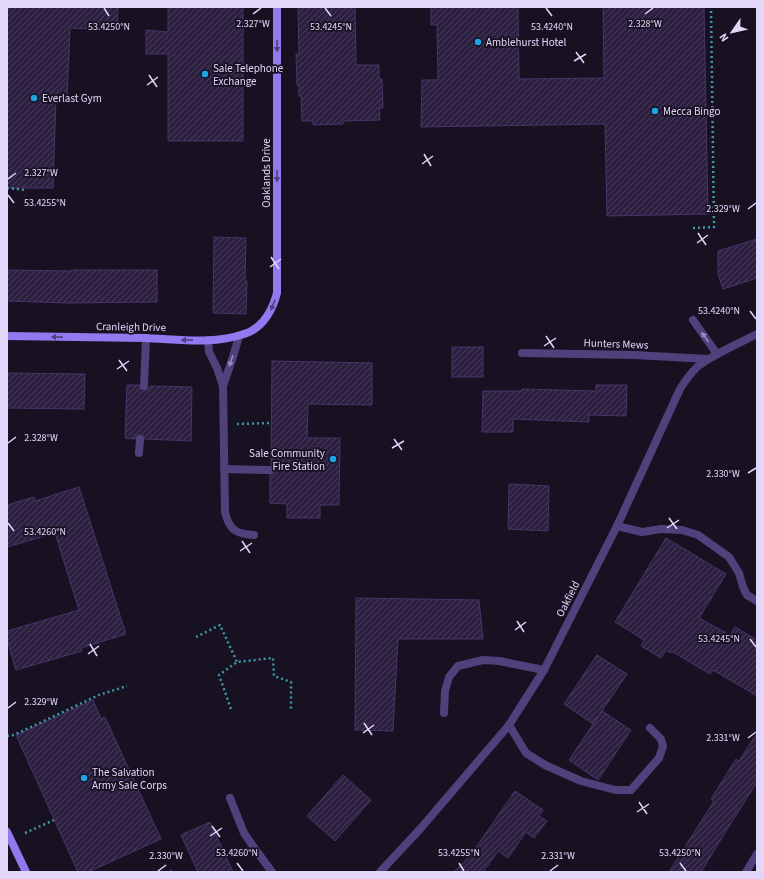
<svg xmlns="http://www.w3.org/2000/svg" width="764" height="879" font-family="'Source Sans 3',sans-serif">
  <style>
    .building { fill: url(#building-hatch); stroke: #49346a }
    .lines { fill: none; stroke-linecap: round; stroke-linejoin: round }
    .path { stroke: #3d99a7; stroke-width: 2.5; stroke-dasharray: 2 3; stroke-linecap: butt }
    .service { stroke: #4f417b; stroke-width: 8 }
    .minor { stroke: #4f417b; stroke-width: 8 }
    .secondary { stroke: #9379ef; stroke-width: 8 }
    .oneway { fill: #4f407e }
    .oneway2 { fill: #988cba }
    .ticks { fill: none; stroke: #e2d6fa; stroke-width: 1.5 }
    .poi-dot { fill: #1ca6e1; stroke: #171122; stroke-width: 1.5 }
    .labels { text-anchor: middle; dominant-baseline: central; stroke-width: 3.5; stroke-linejoin: round; paint-order: stroke }
    .poi-label { font-size: 11px; fill: #e2d6fa; stroke: #171122; text-anchor: start }
    .street-label { font-size: 11px; fill: #e2d6fa; stroke: #171122 }
    .ticks-label { font-size: 10px; text-anchor: middle; fill: #e2d6fa; stroke: #171122; stroke-width: 3.5; stroke-linejoin: round; paint-order: stroke }
  </style>
  <defs>
    <pattern id="building-hatch" width="6" height="6" patternUnits="userSpaceOnUse"><rect width="6" height="6" fill="#2c1f40"/><path d="M-1 1l2-2M0 6l6-6M5 7l2-2" fill="none" stroke="#4a3f5c"/></pattern>
  </defs>
  <rect width="100%" height="100%" fill="#171122"/>
  <!-- building -->
  <g class="building">
    <polygon points="7,7 118,7 117,30 70,28 67,98 56,99 53,188 7,188"/>
    <polygon points="168,7 243,7 243,141 168,141 168,54 146,54 146,30 168,32"/>
    <polygon points="298,7 355,7 356,65 379,65 379,79 382,79 383,108 379,108 380,120 344,121 343,124 313,125 313,121 302,121 301,96 299,96 299,85 297,85 296,54 299,54"/>
    <polygon points="431,7 518,7 519,79 604,78 603,7 704,7 708,214 607,216 605,124 421,127 422,80 438,80 437,25 431,25"/>
    <polygon points="214,237 246,238 245,281 247,281 246,314 213,313"/>
    <polygon points="757,239 757,278 723,289 718,274 718,251"/>
    <polygon points="7,270 71,271 71,270 157,270 157,302 67,303 7,301"/>
    <rect x="452" y="347" width="31" height="30"/>
    <polygon points="272,361 372,363 372,405 308,404 307,438 340,438 339,505 320,505 320,518 287,518 287,504 270,503 270,475 274,473 275,470 273,466 271,465"/>
    <polygon points="7,373 85,374 84,409 7,408"/>
    <polygon points="127,385 139,385 141,390 144,391 148,389 150,386 192,387 191,441 145,439 143,435 140,434 136,436 135,439 125,438"/>
    <polygon points="596,385 627,385 626,416 589,415 589,422 513,419 513,432 482,432 483,391 522,391 522,389 596,391"/>
    <polygon points="509,484 549,486 548,531 508,529"/>
    <polygon points="79,487 126,634 81,648 82,651 16,670 7,639 7,631 79,610 55,533 7,547 7,505 34,497 35,501"/>
    <polygon points="666,538 726,574 699,618 730,635 735,627 757,640 757,696 713,670 710,674 671,651 670,653 666,650 661,658 641,646 644,640 615,622"/>
    <polygon points="356,598 479,600 483,639 398,639 393,731 355,730"/>
    <polygon points="597,655 627,674 593,724 564,704"/>
    <polygon points="93,700 101,719 105,717 161,839 88,872 78,872 16,735"/>
    <polygon points="602,711 631,730 598,780 569,760"/>
    <polygon points="757,733 757,782 728,828 701,872 669,872 714,801 711,799 736,759 739,761"/>
    <polygon points="343,775 371,800 335,841 307,816"/>
    <polygon points="515,791 543,810 539,816 547,821 534,838 526,832 508,858 498,851 483,872 454,872 470,856"/>
    <polygon points="210,822 233,872 198,872 181,835"/>
  </g>
  <g class="lines">
    <!-- path -->
    <g class="path">
      <polyline points="7,188 25,190"/>
      <polyline points="693,228 714,227 711,7"/>
      <polyline points="237,424 271,423"/>
      <polyline points="196,637 220,625 237,662"/>
      <polyline points="231,709 219,675 237,662 273,658 274,676 291,682 291,709"/>
      <polyline points="7,736 14,735 99,695 127,686"/>
      <polyline points="25,833 54,820"/>
      <polyline points="170,872 172,871 175,872"/>
    </g>
    <!-- service -->
    <g class="service">
      <polyline points="693,320 717,354"/>
      <path d="M208 340 209 352 217 368 223 386 225 512C229 530 236 534 254 535"/>
      <polyline points="144,386 146,338"/>
      <polyline points="223,386 233,357 239,336"/>
      <polyline points="139,453 140,439"/>
      <polyline points="224,469 270,470"/>
      <polyline points="617,526 642,532 661,529 682,530 698,535 729,557 739,573 743,587 747,595 757,601"/>
      <polyline points="444,713 445,691 449,677 458,666 483,660 499,661 544,670"/>
      <polyline points="509,725 526,753 545,765 581,781 615,790 631,790 659,758 663,746 661,739 650,728"/>
      <polyline points="230,798 244,833 255,849 272,872"/>
    </g>
    <!-- minor -->
    <g class="minor">
      <polyline points="522,353 635,355 708,359"/>
      <path d="M380 872 421 828 509 725 544 670 617 526 680 389C685 381 690 374 697 367 713 354 738 344 757 334"/>
      <polyline points="746,872 757,854"/>
    </g>
    <!-- secondary -->
    <g class="secondary">
      <path d="M7 336C53 337 99 337 144 338 177 339 213 345 244 334 247 333 250 332 253 330 266 322 273 308 277 293V7"/>
      <polyline points="7,832 26,872"/>
    </g>
  </g>
  <!-- one-way arrows -->
  <defs><path id="oneway-solid" d="M-6-.8H1V-3.2L6.5 0L1 3.2V.8H-6Z"/></defs>
  <g class="oneway">
    <use href="#oneway-solid" transform="translate(277 46) rotate(90)"/>
    <use href="#oneway-solid" transform="translate(277 176) rotate(90)"/>
    <use href="#oneway-solid" transform="translate(273 305) rotate(113)"/>
    <use href="#oneway-solid" transform="translate(57 337) rotate(-179)"/>
    <use href="#oneway-solid" transform="translate(187 340) rotate(-179)"/>
  </g>
  <g class="oneway2">
    <use href="#oneway-solid" transform="translate(705 337) rotate(-126)"/>
    <use href="#oneway-solid" transform="translate(231 361) rotate(108)"/>
  </g>
  <!-- ticks -->
  <path class="ticks" d="M104 8 109 16M325 8 331 16M546 8 552 16M253 14 261 8M645 14 653 8M576 52 584 63M574 61 586 54M149 75 157 87M147 85 158 77M424 154 431 166M422 164 433 156M8 179 16 173M8 195 14 203M748 209 756 203M698 233 706 245M697 243 708 235M271 257 279 269M270 267 281 259M750 311 756 319M546 336 554 348M544 346 556 338M119 360 127 371M117 369 129 361M394 439 402 450M8 443 16 437M392 448 404 441M748 473 756 468M669 518 677 529M8 523 14 531M667 528 679 520M242 541 250 553M240 551 252 543M517 621 524 632M515 630 526 622M750 639 756 647M90 644 97 656M88 654 99 646M8 708 16 702M364 723 372 735M363 733 374 725M748 738 756 732M639 802 647 814M637 812 649 804M212 826 220 837M210 836 222 828M237 863 243 871M459 863 464 871M680 863 686 871M158 871 166 865M550 871 558 865"/>
  <!-- markers -->
  <g class="poi-dot">
    <circle cx="478" cy="42" r="4"/>
    <circle cx="205" cy="74" r="4"/>
    <circle cx="34" cy="98" r="4"/>
    <circle cx="655" cy="111" r="4"/>
    <circle cx="333" cy="459" r="4"/>
    <circle cx="84" cy="778" r="4"/>
  </g>
  <g class="labels">
    <!-- poi labels -->
    <g class="poi-label">
      <text x="486" y="42">Amblehurst Hotel</text>
      <text x="213" y="68">Sale Telephone<tspan x="213" dy="13">Exchange</tspan></text>
      <text x="42" y="98">Everlast Gym</text>
      <text x="663" y="111">Mecca Bingo</text>
      <text x="325" y="453" text-anchor="end">Sale Community<tspan x="325" dy="13">Fire Station</tspan></text>
      <text x="92" y="772">The Salvation<tspan x="92" dy="13">Army Sale Corps</tspan></text>
    </g>
    <!-- street labels -->
    <g class="street-label">
      <text transform="translate(266 173) rotate(-90)">Oaklands Drive</text>
      <text transform="translate(131 327) rotate(1)">Cranleigh Drive</text>
      <text transform="translate(616 344) rotate(2)">Hunters Mews</text>
      <text transform="translate(568 599) rotate(-63)">Oakfield</text>
    </g>
  </g>
  <g class="ticks-label">
    <text x="253" y="27">2.327°W</text>
    <text x="645" y="27">2.328°W</text>
    <text x="109" y="30">53.4250°N</text>
    <text x="331" y="30">53.4245°N</text>
    <text x="552" y="30">53.4240°N</text>
    <text x="41" y="176">2.327°W</text>
    <text x="45" y="206">53.4255°N</text>
    <text x="723" y="212">2.329°W</text>
    <text x="719" y="314">53.4240°N</text>
    <text x="41" y="441">2.328°W</text>
    <text x="723" y="477">2.330°W</text>
    <text x="45" y="535">53.4260°N</text>
    <text x="719" y="642">53.4245°N</text>
    <text x="41" y="705">2.329°W</text>
    <text x="723" y="741">2.331°W</text>
    <text x="237" y="856">53.4260°N</text>
    <text x="459" y="856">53.4255°N</text>
    <text x="680" y="856">53.4250°N</text>
    <text x="166" y="859">2.330°W</text>
    <text x="558" y="859">2.331°W</text>
  </g>
  <!-- border -->
  <rect width="764" height="879" fill="none" stroke="#e2d6fa" stroke-width="16"/>
  <!-- north arrow -->
  <g transform="translate(732 32) rotate(236)" stroke="#171122" stroke-width="3" paint-order="stroke">
  <path d="M0-3L7 15L0 10L-7 15Z" fill="#e2d6fa"/>
  <text y="-6" font-size="11" font-weight="bold" text-anchor="middle" fill="#e2d6fa">N</text>
  </g>
</svg>
